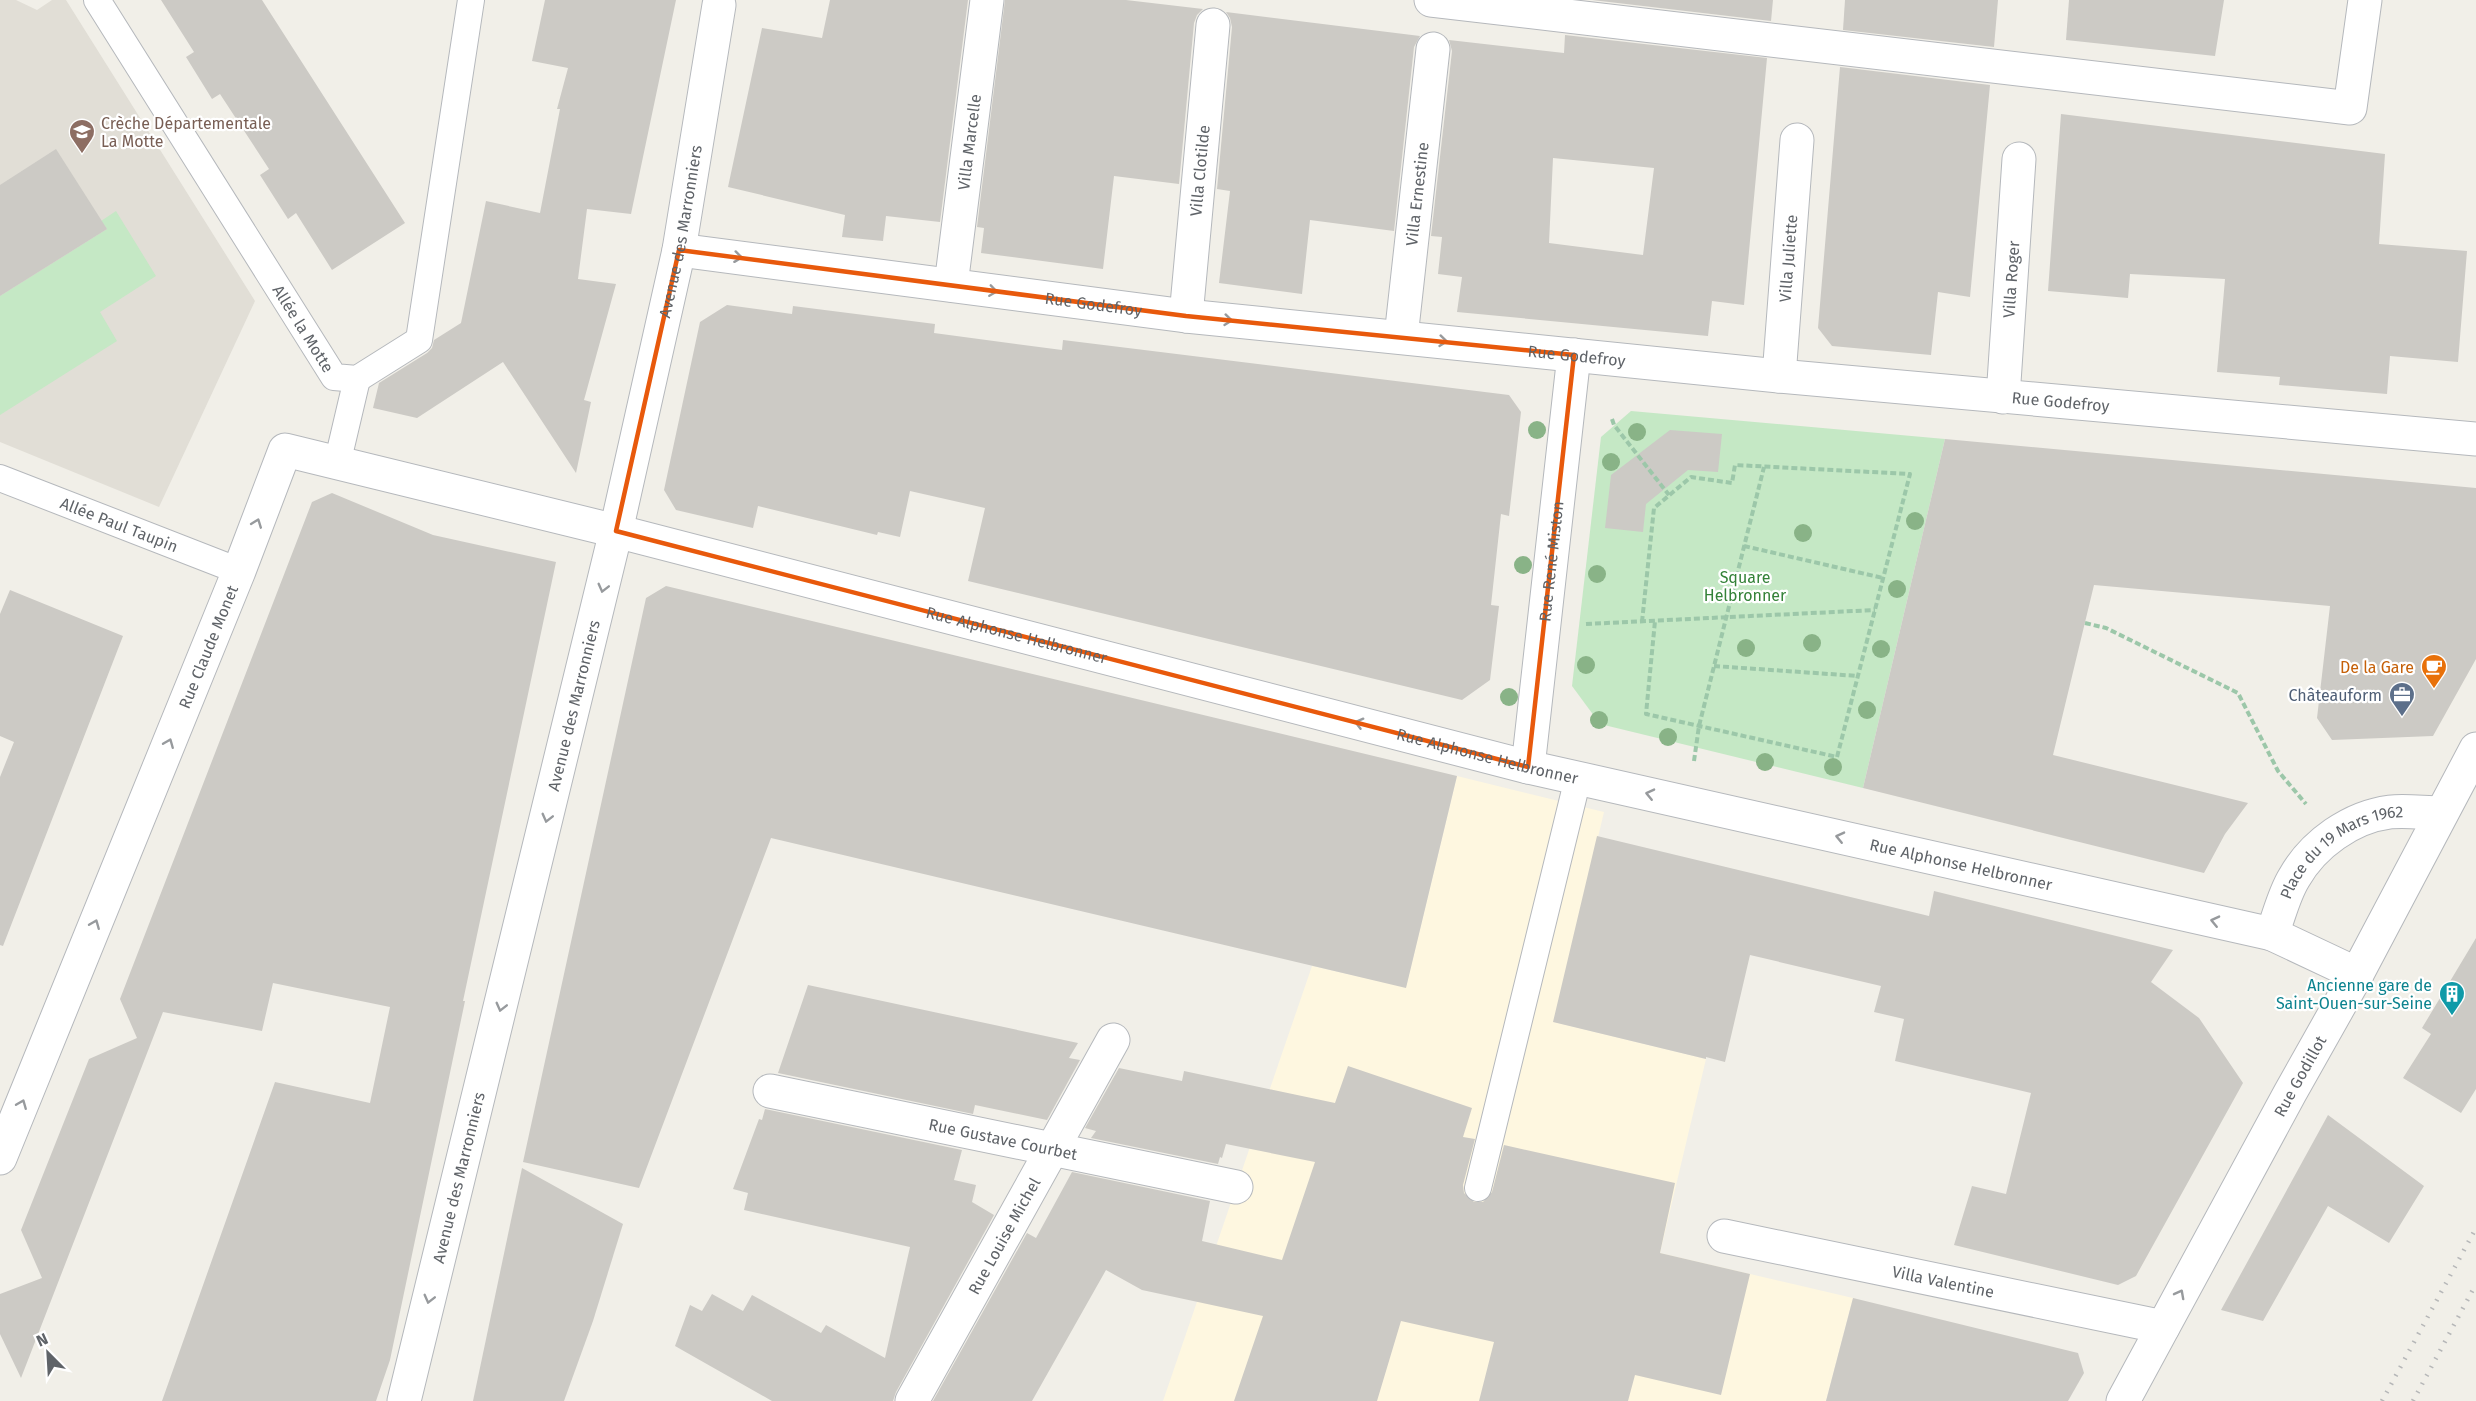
<svg xmlns="http://www.w3.org/2000/svg" width="2476" height="1401" font-family="'Fira Sans',sans-serif">
  <style>
    .commercial { fill: #fef7e0 }
    .education { fill: #e1ded6 }
    .green { fill: #c5e8c5 }
    .building { fill: #cccac5; fill-rule: evenodd }
    .lines { fill: none; stroke-linecap: round; stroke-linejoin: round }
    .lane-casing { stroke: #b5b8bc; stroke-width: 28 }
    .street-casing { stroke: #b5b8bc; stroke-width: 35 }
    .path { stroke: #9cc7a9; stroke-width: 4; stroke-dasharray: 6 3; stroke-linecap: butt }
    .lane { stroke: #fff; stroke-width: 26 }
    .street { stroke: #fff; stroke-width: 33 }
    .rail { stroke: #b6b7b8; stroke-width: 4.5; stroke-dasharray: 1.5 8; stroke-linecap: butt }
    .tree { fill: #89b387 }
    .oneway { stroke: #979a9d }
    .marked { fill: none; stroke: #e8590c; stroke-width: 4.5; stroke-linejoin: round }
    .labels { text-anchor: middle; dominant-baseline: central; stroke-width: 4.5; stroke-linejoin: round; paint-order: stroke }
    .education-label { font-size: 16px; fill: #785e54; stroke: #fff; text-anchor: start }
    .street-label { font-size: 16px; fill: #5f6368; stroke: #fff }
    .park-label { font-size: 16px; fill: #348238; stroke: #fff }
    .food-label { font-size: 16px; fill: #c56008; stroke: #fff; text-anchor: end }
    .service-label { font-size: 16px; fill: #4e5e75; stroke: #fff; text-anchor: end }
    .culture-label { font-size: 16px; fill: #0d838f; stroke: #fff; text-anchor: end }
  </style>
  <rect width="100%" height="100%" fill="#f1efe8"/>
  <!-- commercial -->
  <polygon class="commercial" points="1457,776 1604,812 1554,1022 1706,1059 1660,1253 1853,1298 1826,1401 1163,1401 1312,966 1406,987"/>
  <!-- education -->
  <polygon class="education" points="0,0 16,0 37,10 52,0 66,0 255,301 159,507 0,442"/>
  <!-- green -->
  <g class="green">
    <polygon points="116,211 156,276 100,312 117,341 0,415 0,296 107,229 101,221"/>
    <polygon points="1631,411 1945,439 1863,788 1600,724 1572,686 1601,437"/>
  </g>
  <!-- building -->
  <g class="building">
    <polygon points="161,0 262,0 405,223 332,270 296,213 288,219 260,175 269,169 220,94 212,99 186,57 194,52"/>
    <polygon points="545,0 676,0 631,214 587,209 578,279 616,284 584,400 591,402 576,473 503,362 417,418 373,408 379,383 427,353 432,348 434,340 461,323 486,201 540,213 560,109 557,109 568,68 532,61"/>
    <polygon points="830,0 968,0 940,222 886,216 883,241 842,237 845,215 728,187 762,28 822,38"/>
    <polygon points="1005,0 1126,0 1203,9 1197,15 1194,23 1179,184 1114,176 1103,269 981,253 984,228 977,227"/>
    <polygon points="1592,0 1773,0 1771,21"/>
    <polygon points="1845,0 1998,0 1994,47 1843,30"/>
    <polygon points="2069,0 2224,0 2215,56 2066,40"/>
    <polygon points="1226,12 1420,36 1414,47 1394,231 1310,220 1302,294 1219,283 1230,191 1217,189 1232,27 1230,18"/>
    <path d="M1565 35 1767 58 1744 305 1712 301 1708 336 1457 312 1462 277 1438 274 1442 237 1431 236 1452 51 1449 40 1564 53ZM1553 158 1654 168 1643 255 1549 243Z"/>
    <polygon points="1840,67 1990,85 1970,297 1938,292 1931,355 1832,346 1818,328"/>
    <polygon points="2061,114 2385,154 2379,244 2467,251 2458,362 2390,356 2387,394 2279,385 2280,377 2217,372 2225,279 2130,274 2128,298 2048,291"/>
    <polygon points="56,149 107,229 0,296 0,185"/>
    <polygon points="727,305 792,314 793,306 935,324 934,333 1062,350 1063,340 1509,395 1521,412 1509,516 1501,514 1491,605 1499,606 1490,680 1462,700 968,581 985,508 910,491 900,537 878,532 877,535 758,506 753,528 676,510 664,490 700,322"/>
    <polygon points="1670,430 1722,434 1718,472 1688,470 1646,504 1643,532 1605,528 1611,475"/>
    <polygon points="1945,439 2476,488 2476,659 2433,736 2332,740 2317,718 2330,606 2094,585 2053,755 2248,803 2225,834 2204,873 1863,788"/>
    <polygon points="332,493 433,535 556,562 463,1001 465,1001 390,1360 376,1401 162,1401 275,1082 370,1103 390,1007 273,983 262,1031 163,1012 21,1378 0,1334 0,1294 42,1278 21,1230 89,1059 137,1038 120,999 312,502"/>
    <polygon points="666,586 1457,776 1406,988 771,838 639,1188 523,1162 646,598"/>
    <polygon points="10,590 123,636 3,946 0,945 0,777 14,742 0,736 0,614"/>
    <polygon points="1597,836 1929,916 1934,891 2173,950 2151,982 2199,1018 2243,1083 2136,1276 2118,1285 1954,1245 1972,1186 2006,1194 2031,1093 1895,1061 1904,1019 1874,1012 1881,986 1750,955 1725,1062 1706,1057 1706,1059 1553,1022"/>
    <polygon points="2476,938 2476,1089 2461,1113 2403,1078 2431,1034 2422,1028"/>
    <polygon points="808,985 1078,1043 1069,1058 1080,1060 1047,1120 975,1105 973,1114 778,1073"/>
    <polygon points="1348,1066 1472,1108 1463,1137 1475,1139 1463,1185 1464,1193 1474,1202 1483,1202 1492,1192 1504,1145 1675,1183 1660,1253 1750,1274 1721,1395 1635,1375 1628,1401 1479,1401 1494,1342 1401,1321 1377,1401 1234,1401 1263,1316 1142,1290 1106,1270 1032,1401 933,1401 1027,1233 1036,1238 1072,1172 1210,1201 1202,1241 1282,1260 1315,1162 1226,1144 1222,1158 1220,1157 1218,1164 1091,1138 1096,1131 1085,1128 1119,1068 1182,1081 1184,1071 1335,1103"/>
    <polygon points="765,1109 962,1150 954,1180 976,1185 972,1202 994,1215 896,1392 893,1401 772,1401 675,1346 690,1305 702,1311 712,1294 743,1311 752,1295 821,1333 826,1325 885,1358 910,1247 744,1210 748,1193 733,1189 759,1119 762,1120"/>
    <polygon points="2328,1115 2424,1186 2389,1243 2328,1206 2263,1321 2221,1310"/>
    <polygon points="522,1168 623,1224 593,1321 564,1401 473,1401"/>
    <polygon points="1853,1298 2078,1353 2084,1373 2068,1401 1826,1401"/>
  </g>
  <g class="lines">
    <defs>
      <g id="lane">
        <path id="s1" d="M97 0 334 377 357 379 419 340 471 0"/>
        <polyline points="337,464 357,379"/>
        <path id="s2" d="M0 478 239 571"/>
        <polyline points="1478,1188 1578,778"/>
      </g>
      <g id="street">
        <polyline points="1431,0 2350,108 2365,0"/>
        <path id="s3" d="M679 250 1186 316 1779 376 2476 439"/>
        <path id="s4" d="M951 285 987 0"/>
        <path id="s5" d="M1186 316 1213 25"/>
        <path id="s6" d="M1401 337 1433 49"/>
        <path id="s7" d="M1779 376 1797 140"/>
        <path id="s8" d="M2003 397 2019 159"/>
        <path id="s9" d="M1528 767 1574 355"/>
        <path id="s10" d="M2272 934C2279 916 2284 894 2294 878 2313 844 2351 817 2390 812 2406 810 2425 813 2441 813"/>
        <path id="s11" d="M770 1091 1236 1187"/>
        <path id="s12" d="M0 1158 239 571 285 450 616 531 1528 767 2272 934 2357 974"/>
        <path id="s13" d="M1724 1236 2163 1327"/>
        <path id="s14" d="M404 1401 616 531 679 250 719 5"/>
        <path id="s15" d="M912 1401 1113 1040"/>
        <path id="s16" d="M2123 1401 2290 1093 2357 974 2476 749"/>
      </g>
    </defs>
    <!-- lane casing -->
    <use href="#lane" class="lane-casing"/>
    <!-- street casing -->
    <use href="#street" class="street-casing"/>
    <!-- path -->
    <g class="path">
      <polyline points="1612,419 1614,425 1669,495"/>
      <polyline points="1744,546 1883,578"/>
      <polyline points="1642,622 1654,508 1691,477 1732,483 1735,465 1910,474 1837,757 1646,714 1655,621"/>
      <polyline points="2085,623 2106,628 2238,693 2278,771 2306,804"/>
      <polyline points="1586,624 1875,610"/>
      <polyline points="1714,666 1858,676"/>
      <polyline points="1694,761 1699,726 1764,467"/>
    </g>
    <!-- lane -->
    <use href="#lane" class="lane"/>
    <!-- street -->
    <use href="#street" class="street"/>
    <!-- rail -->
    <g class="rail">
      <polyline points="2382,1401 2476,1228"/>
      <polyline points="2413,1401 2476,1284"/>
    </g>
  </g>
  <!-- trees -->
  <g class="tree">
    <circle cx="1537" cy="430" r="9"/>
    <circle cx="1637" cy="432" r="9"/>
    <circle cx="1611" cy="462" r="9"/>
    <circle cx="1915" cy="521" r="9"/>
    <circle cx="1803" cy="533" r="9"/>
    <circle cx="1523" cy="565" r="9"/>
    <circle cx="1597" cy="574" r="9"/>
    <circle cx="1897" cy="589" r="9"/>
    <circle cx="1812" cy="643" r="9"/>
    <circle cx="1746" cy="648" r="9"/>
    <circle cx="1881" cy="649" r="9"/>
    <circle cx="1586" cy="665" r="9"/>
    <circle cx="1509" cy="697" r="9"/>
    <circle cx="1867" cy="710" r="9"/>
    <circle cx="1599" cy="720" r="9"/>
    <circle cx="1668" cy="737" r="9"/>
    <circle cx="1765" cy="762" r="9"/>
    <circle cx="1833" cy="767" r="9"/>
  </g>
  <!-- one-way arrows -->
  <defs><path id="oneway-chevron" d="M-2-3.5L2.5 0L-2 3.5" fill="none" stroke-width="1.6" stroke-linecap="round" stroke-linejoin="round" transform="scale(1.5)"/></defs>
  <g class="oneway">
    <use href="#oneway-chevron" transform="translate(738 257) rotate(7)"/>
    <use href="#oneway-chevron" transform="translate(993 291) rotate(8)"/>
    <use href="#oneway-chevron" transform="translate(1228 320) rotate(6)"/>
    <use href="#oneway-chevron" transform="translate(1443 341) rotate(6)"/>
    <use href="#oneway-chevron" transform="translate(257 523) rotate(-69)"/>
    <use href="#oneway-chevron" transform="translate(603 588) rotate(104)"/>
    <use href="#oneway-chevron" transform="translate(1359 723) rotate(-165)"/>
    <use href="#oneway-chevron" transform="translate(169 743) rotate(-68)"/>
    <use href="#oneway-chevron" transform="translate(1650 794) rotate(-167)"/>
    <use href="#oneway-chevron" transform="translate(547 818) rotate(104)"/>
    <use href="#oneway-chevron" transform="translate(1840 837) rotate(-167)"/>
    <use href="#oneway-chevron" transform="translate(2215 921) rotate(-167)"/>
    <use href="#oneway-chevron" transform="translate(95 924) rotate(-68)"/>
    <use href="#oneway-chevron" transform="translate(501 1007) rotate(104)"/>
    <use href="#oneway-chevron" transform="translate(22 1104) rotate(-68)"/>
    <use href="#oneway-chevron" transform="translate(2180 1294) rotate(-62)"/>
    <use href="#oneway-chevron" transform="translate(429 1299) rotate(104)"/>
  </g>
  <!-- marked area -->
  <path class="marked" d="M679 250 1186 316 1574 355 1528 767 616 531Z"/>
  <!-- icons -->
  <defs>
    <symbol id="school-pin" viewBox="-11 -11 22 30"><path d="M0 17L-7.5 6A9.5 9.5 0 1 1 7.5 6Z" fill="#8d6e63" stroke="#fff"/><path d="M0-5L7-2L0 1L-7-2ZM-4 1L0 2.5L4 1V4Q0 6-4 4Z" fill="#fff"/></symbol>
    <symbol id="cafe-pin" viewBox="-11 -11 22 30"><path d="M0 17L-7.5 6A9.5 9.5 0 1 1 7.5 6Z" fill="#e8710a" stroke="#fff"/><path d="M-5.5-4.5H6V0H3Q3 3.5 0 3.5H-2.5Q-5.5 3.5-5.5 0ZM3-3.2v2h1.7v-2ZM-6 4.5H4V6H-6Z" fill="#fff"/></symbol>
    <symbol id="office-pin" viewBox="-11 -11 22 30"><path d="M0 17L-7.5 6A9.5 9.5 0 1 1 7.5 6Z" fill="#5c6f8a" stroke="#fff"/><path d="M-6-3h4V-5.5h4V-3h4V5H-6ZM-1-4.5V-3h2v-1.5ZM-6 0V1H6V0Z" fill="#fff"/></symbol>
    <symbol id="building-pin" viewBox="-11 -11 22 30"><path d="M0 17L-7.5 6A9.5 9.5 0 1 1 7.5 6Z" fill="#0f9aa8" stroke="#fff"/><path d="M-4-6H4V6H1V3H-1V6H-4ZM-2.5-4.3h1.7v1.8h-1.7ZM.8-4.3h1.7v1.8H.8ZM-2.5-1h1.7V.8h-1.7ZM.8-1h1.7V.8H.8Z" fill="#fff"/></symbol>
  </defs>
  <g fill-rule="evenodd">
    <use href="#school-pin" x="67" y="117" width="30" height="40"/>
    <use href="#cafe-pin" x="2419" y="652" width="30" height="40"/>
    <use href="#office-pin" x="2387" y="680" width="30" height="40"/>
    <use href="#building-pin" x="2437" y="979" width="30" height="40"/>
  </g>
  <g class="labels">
    <!-- education labels -->
    <g class="education-label">
      <text x="101" y="123">Crèche Départementale<tspan x="101" dy="18">La Motte</tspan></text>
    </g>
    <!-- street labels -->
    <g class="street-label">
      <text stroke="none"><textPath href="#s4" startOffset="144">Villa Marcelle</textPath></text>
      <text stroke="none"><textPath href="#s5" startOffset="146">Villa Clotilde</textPath></text>
      <text stroke="none"><textPath href="#s6" startOffset="144">Villa Ernestine</textPath></text>
      <text stroke="none"><textPath href="#s14" startOffset="1202">Avenue des Marronniers</textPath></text>
      <text stroke="none"><textPath href="#s7" startOffset="118">Villa Juliette</textPath></text>
      <text stroke="none"><textPath href="#s8" startOffset="118">Villa Roger</textPath></text>
      <text stroke="none"><textPath href="#s3" startOffset="418">Rue Godefroy</textPath></text>
      <text stroke="none"><textPath href="#s1" startOffset="388">Allée la Motte</textPath></text>
      <text stroke="none"><textPath href="#s3" startOffset="904">Rue Godefroy</textPath></text>
      <text stroke="none"><textPath href="#s3" startOffset="1390">Rue Godefroy</textPath></text>
      <text stroke="none"><textPath href="#s2" startOffset="128">Allée Paul Taupin</textPath></text>
      <text stroke="none"><textPath href="#s9" startOffset="207">Rue René Miston</textPath></text>
      <text stroke="none"><textPath href="#s12" startOffset="1518">Rue Alphonse Helbronner</textPath></text>
      <text stroke="none"><textPath href="#s12" startOffset="552">Rue Claude Monet</textPath></text>
      <text stroke="none"><textPath href="#s14" startOffset="716">Avenue des Marronniers</textPath></text>
      <text stroke="none"><textPath href="#s12" startOffset="2004">Rue Alphonse Helbronner</textPath></text>
      <text stroke="none"><textPath href="#s10" startOffset="116">Place du 19 Mars 1962</textPath></text>
      <text stroke="none"><textPath href="#s12" startOffset="2490">Rue Alphonse Helbronner</textPath></text>
      <text stroke="none"><textPath href="#s16" startOffset="370">Rue Godillot</textPath></text>
      <text stroke="none"><textPath href="#s11" startOffset="238">Rue Gustave Courbet</textPath></text>
      <text stroke="none"><textPath href="#s14" startOffset="230">Avenue des Marronniers</textPath></text>
      <text stroke="none"><textPath href="#s15" startOffset="189">Rue Louise Michel</textPath></text>
      <text stroke="none"><textPath href="#s13" startOffset="224">Villa Valentine</textPath></text>
    </g>
    <!-- park labels -->
    <g class="park-label">
      <text x="1745" y="577">Square<tspan x="1745" dy="18">Helbronner</tspan></text>
    </g>
    <!-- food labels -->
    <g class="food-label">
      <text x="2414" y="667">De la Gare</text>
    </g>
    <!-- service labels -->
    <g class="service-label">
      <text x="2382" y="695">Châteauform</text>
    </g>
    <!-- culture labels -->
    <g class="culture-label">
      <text x="2432" y="985">Ancienne gare de<tspan x="2432" dy="18">Saint-Ouen-sur-Seine</tspan></text>
    </g>
  </g>
  <!-- north arrow -->
  <g transform="translate(48 1353) rotate(336)" stroke="#ffffff" stroke-width="4.5" paint-order="stroke">
  <path d="M0-4.5L10 22L0 15L-10 22Z" fill="#5f6368"/>
  <text y="-9" font-size="16" font-weight="bold" text-anchor="middle" fill="#5f6368">N</text>
  </g>
</svg>
